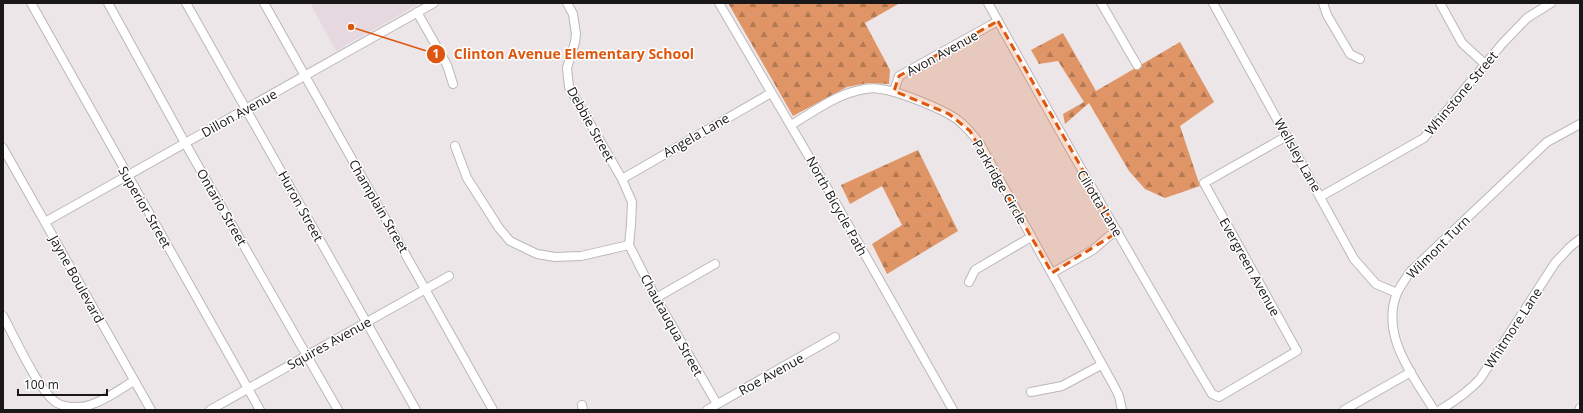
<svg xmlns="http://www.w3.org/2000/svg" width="1583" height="413" font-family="'Open Sans',sans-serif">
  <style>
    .built { fill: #e5d8df }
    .forest { fill: url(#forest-firs) }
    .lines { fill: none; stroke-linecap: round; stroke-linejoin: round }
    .minor-casing { stroke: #bcb7b9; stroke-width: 10 }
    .minor { stroke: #fff; stroke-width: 8 }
    .marked { fill: #de560d; fill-opacity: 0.2; stroke: #de560d; stroke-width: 3; stroke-dasharray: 8 5; stroke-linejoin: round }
    .labels { text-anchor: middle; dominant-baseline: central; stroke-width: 3; stroke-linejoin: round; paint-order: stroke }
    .street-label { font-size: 13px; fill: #191718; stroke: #fff }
    .leader { fill: none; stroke: #de560d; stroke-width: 1.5 }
    .callout-dot { fill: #de560d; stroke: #fff; stroke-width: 1.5 }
    .mark-label { font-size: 12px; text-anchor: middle; font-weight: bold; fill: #fff }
    .callout-label { font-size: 14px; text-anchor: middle; font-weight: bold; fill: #de560d; stroke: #fff; stroke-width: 3; stroke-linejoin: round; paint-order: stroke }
  </style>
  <defs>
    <pattern id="forest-firs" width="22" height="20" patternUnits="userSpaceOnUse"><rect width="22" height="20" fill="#df9566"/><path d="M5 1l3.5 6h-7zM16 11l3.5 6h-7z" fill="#b47953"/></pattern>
  </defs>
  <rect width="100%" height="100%" fill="#ece6e9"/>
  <!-- built -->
  <polygon class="built" points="310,3 420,3 336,51"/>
  <!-- forest -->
  <g class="forest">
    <polygon points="728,3 900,3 865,23 890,70 889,84 868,83 847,87 793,116"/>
    <polygon points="1063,33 1096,91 1180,42 1214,102 1180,126 1200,186 1165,198 1145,189 1129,171 1089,103 1065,124 1063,114 1084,102 1058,61 1039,64 1031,50"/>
    <polygon points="918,150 958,231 887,274 872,244 902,225 882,186 850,204 841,185"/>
  </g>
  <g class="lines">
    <defs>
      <g id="minor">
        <polyline points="31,3 260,410"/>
        <polyline points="108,3 185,143 338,410"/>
        <polyline points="186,3 416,410"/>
        <polyline points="264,3 493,410"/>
        <polyline points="567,3 573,14 576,34 575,42 567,68 569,87 622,179 632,202 631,225 629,245"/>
        <polyline points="719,3 829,191 953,410"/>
        <path d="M988 3C1061 134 1135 265 1212 394L1219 397 1297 351 1204 183 1287 136"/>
        <polyline points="1101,3 1137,65"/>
        <polyline points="1213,3 1354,259 1376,284 1397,293"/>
        <polyline points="1323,3 1327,15 1350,54 1360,59"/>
        <polyline points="1440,3 1462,43 1485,64"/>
        <polyline points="417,12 447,65 453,84"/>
        <polyline points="894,91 899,76 998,21"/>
        <path d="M791 125C810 114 834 96 856 91 864 89 872 87 880 89 898 91 946 110 959 121 968 128 974 136 980 144L1114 386 1119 396 1122 410"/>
        <polyline points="455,146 467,178 499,228 510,241 537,254 555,257 581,256 629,245"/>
        <polyline points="3,148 151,410"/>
        <polyline points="622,179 771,93"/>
        <polyline points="1320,197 1424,138 1502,44 1527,18 1551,3"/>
        <polyline points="45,222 434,3"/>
        <polyline points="629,245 656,298 717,404"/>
        <polyline points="1052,273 1093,250 1109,236 1118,232"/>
        <polyline points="969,282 975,270 1031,237"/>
        <polyline points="656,298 715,264"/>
        <path d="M3 316C14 336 39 392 57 403 66 408 81 408 90 405 106 400 120 389 134 381"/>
        <polyline points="1031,392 1062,386 1101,365"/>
        <polyline points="582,405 583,410"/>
        <polyline points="210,410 449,276"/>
        <polyline points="707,410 835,337"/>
        <polyline points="1344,410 1411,372"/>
        <path d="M1434 410C1413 376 1380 335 1397 293 1401 285 1406 278 1410 272L1547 142 1580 124"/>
        <path d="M1440 410C1455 401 1468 392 1480 379L1555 263 1570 247 1580 239"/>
        <polyline points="1579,410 1580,408"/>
      </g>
    </defs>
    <!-- minor casing -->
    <use href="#minor" class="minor-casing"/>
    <!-- minor -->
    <use href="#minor" class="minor"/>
  </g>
  <!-- marked area -->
  <path class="marked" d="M998 21 1118 232 1052 273 970 131 949 114 894 91 899 76Z"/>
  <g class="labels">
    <!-- street labels -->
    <g class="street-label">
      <text transform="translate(942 53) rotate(-29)">Avon Avenue</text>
      <text transform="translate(1461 93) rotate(-50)">Whinstone Street</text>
      <text transform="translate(239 113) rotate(-29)">Dillon Avenue</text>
      <text transform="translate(591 124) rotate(61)">Debbie Street</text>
      <text transform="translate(696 135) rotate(-30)">Angela Lane</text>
      <text transform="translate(1298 155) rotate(61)">Wellsley Lane</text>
      <text transform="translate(1000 182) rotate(60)">Parkridge Circle</text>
      <text transform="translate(1100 203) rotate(59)">Ciliotta Lane</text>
      <text transform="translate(301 206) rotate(61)">Huron Street</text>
      <text transform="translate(379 206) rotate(60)">Champlain Street</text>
      <text transform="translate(837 206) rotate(61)">North Bicycle Path</text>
      <text transform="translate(145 207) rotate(60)">Superior Street</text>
      <text transform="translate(222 207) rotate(60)">Ontario Street</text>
      <text transform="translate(1438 247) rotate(-45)">Wilmont Turn</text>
      <text transform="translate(1250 267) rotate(61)">Evergreen Avenue</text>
      <text transform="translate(77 279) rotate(61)">Jayne Boulevard</text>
      <text transform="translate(672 325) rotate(61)">Chautauqua Street</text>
      <text transform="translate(1513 328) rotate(-57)">Whitmore Lane</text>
      <text transform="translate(329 343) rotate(-29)">Squires Avenue</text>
      <text transform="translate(771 374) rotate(-29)">Roe Avenue</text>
    </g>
  </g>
  <!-- callouts -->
  <path class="leader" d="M351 27L436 54"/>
  <g class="callout-dot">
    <circle cx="351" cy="27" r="4"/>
    <circle cx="436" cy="54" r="10"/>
  </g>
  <g class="mark-label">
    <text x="436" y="58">1</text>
  </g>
  <g class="callout-label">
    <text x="574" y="59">Clinton Avenue Elementary School</text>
  </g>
  <!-- border -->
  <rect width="1583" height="413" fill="none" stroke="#191718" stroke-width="8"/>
  <!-- scale -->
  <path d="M18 389v6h89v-6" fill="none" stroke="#191718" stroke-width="2"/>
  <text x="24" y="389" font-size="12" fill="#191718" stroke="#ffffff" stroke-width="3" paint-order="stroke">100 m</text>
</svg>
